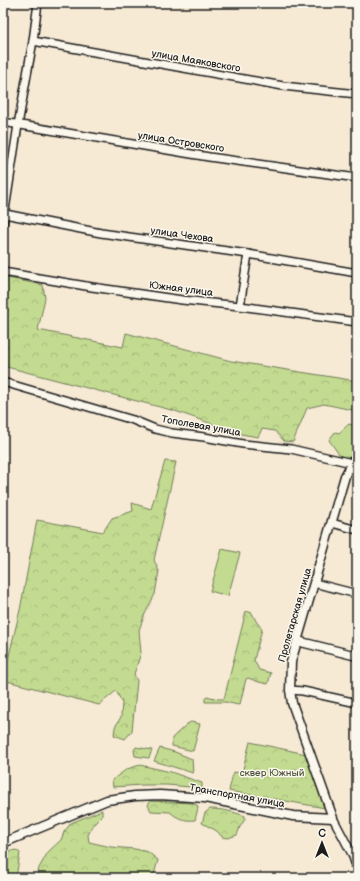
<svg xmlns="http://www.w3.org/2000/svg" width="360" height="881" font-family="'Balsamiq Sans',sans-serif">
  <style>
    .grass { fill: #c3db91; stroke: #707c56 }
    .forest { fill: url(#forest-crowns); stroke: #707c56 }
    .lines { fill: none; stroke-linecap: round; stroke-linejoin: round }
    .minor-casing { stroke: #1c1c1c; stroke-width: 10 }
    .tertiary-casing { stroke: #1c1c1c; stroke-width: 11 }
    .minor { stroke: #fbf7ec; stroke-width: 7 }
    .tertiary { stroke: #fbf7ec; stroke-width: 8 }
    .labels { text-anchor: middle; dominant-baseline: central; stroke-width: 3; stroke-linejoin: round; paint-order: stroke }
    .street-label { font-size: 10px; fill: #1c1c1c; stroke: #fbf7ec }
    .park-label { font-size: 10px; fill: #4e553f; stroke: #fbf7ec }
  </style>
  <defs>
    <pattern id="forest-crowns" width="20" height="18" patternUnits="userSpaceOnUse"><rect width="20" height="18" fill="#c3db91"/><path d="M2 6a3 3 0 1 1 6 0M12 15a3 3 0 1 1 6 0" fill="none" stroke="#a7bb7c"/></pattern>
  </defs>
  <rect width="100%" height="100%" fill="#f7ead5"/>
  <filter id="ink" filterUnits="userSpaceOnUse"><feTurbulence type="fractalNoise" baseFrequency=".025" numOctaves="2"/><feDisplacementMap in="SourceGraphic" scale="8" xChannelSelector="R" yChannelSelector="G"/><feConvolveMatrix kernelMatrix="1 2 1 2 8 2 1 2 1" color-interpolation-filters="sRGB"/></filter>
  <g filter="url(#ink)">
    <!-- grass -->
    <g class="grass">
      <polygon points="349,424 357,426 357,447 349,458 340,456 329,440 335,432 339,433"/>
      <polygon points="222,549 240,553 228,596 210,591"/>
    </g>
    <!-- forest -->
    <g class="forest">
      <polygon points="3,277 43,285 45,298 38,330 123,347 126,333 231,361 357,381 357,411 324,404 307,408 293,442 284,441 275,431 262,429 258,437 241,434 175,411 3,366"/>
      <polygon points="165,461 176,462 154,560 159,571 155,594 145,614 139,630 141,653 134,674 137,681 132,731 125,739 114,735 115,727 121,717 122,702 116,691 99,705 3,680 20,610 37,520 103,532 112,518 133,511 132,503 151,509"/>
      <polygon points="246,611 252,613 256,621 262,629 254,660 259,670 271,673 268,684 259,682 248,678 246,679 240,704 238,705 225,702 205,702 205,699 207,696 218,699 224,699"/>
      <polygon points="191,722 200,724 193,751 172,746 172,738 187,724"/>
      <polygon points="250,742 306,754 319,788 325,808 229,791 233,772 242,773"/>
      <polygon points="136,747 152,750 149,758 135,756 134,750"/>
      <polygon points="160,748 175,752 192,759 193,773 154,761"/>
      <polygon points="140,765 171,772 202,783 202,788 167,785 142,785 113,787 112,780 127,769"/>
      <path d="M150 801 193 803 197 805 198 808 195 820C185 821 178 819 170 812L151 811 148 805Z"/>
      <path d="M210 809C222 809 234 812 245 816V819L240 827 237 835 228 838 222 837 217 831 202 823 205 813Z"/>
      <polygon points="102,810 102,816 94,824 88,835 89,842 111,847 135,849 148,852 158,860 153,878 37,878 39,868 48,852 61,840 64,832 71,823"/>
      <polygon points="16,850 20,853 16,878 3,878 3,853"/>
    </g>
    <g class="lines">
      <defs>
        <g id="minor">
          <polyline points="33,41 283,86 357,94"/>
          <polyline points="3,122 209,157 357,178"/>
          <polyline points="5,214 101,233 248,254 357,273"/>
          <polyline points="3,223 18,125 33,41 38,3"/>
          <polyline points="3,272 92,287 182,300 240,306 357,322"/>
          <polyline points="240,306 248,254"/>
          <polyline points="3,382 133,420 155,429 172,433 204,437 243,444 291,449 352,463"/>
          <polyline points="332,523 357,530"/>
          <polyline points="314,583 357,594"/>
          <polyline points="290,690 303,691 357,703"/>
          <polyline points="333,818 352,854 357,869"/>
        </g>
        <g id="tertiary">
          <polyline points="297,641 357,656"/>
          <polyline points="3,843 107,800 135,796 160,795 205,798 293,816 333,818 292,703 290,690 291,662 345,476 352,463 357,457"/>
        </g>
      </defs>
      <!-- minor casing -->
      <use href="#minor" class="minor-casing"/>
      <!-- tertiary casing -->
      <use href="#tertiary" class="tertiary-casing"/>
      <!-- minor -->
      <use href="#minor" class="minor"/>
      <!-- tertiary -->
      <use href="#tertiary" class="tertiary"/>
    </g>
  </g>
  <g class="labels">
    <!-- street labels -->
    <g class="street-label">
      <text transform="translate(196 61) rotate(10)">улица Маяковского</text>
      <text transform="translate(181 142) rotate(9)">улица Островского</text>
      <text transform="translate(182 235) rotate(8)">улица Чехова</text>
      <text transform="translate(181 289) rotate(7)">Южная улица</text>
      <text transform="translate(201 426) rotate(10)">Тополевая улица</text>
      <text transform="translate(295 615) rotate(-74)">Пролетарская улица</text>
      <text transform="translate(237 796) rotate(10)">Транспортная улица</text>
    </g>
    <!-- park labels -->
    <g class="park-label">
      <text x="272" y="773">сквер Южный</text>
    </g>
  </g>
  <!-- margin -->
  <rect width="360" height="881" fill="none" stroke="#fbf7ec" stroke-width="16"/>
  <rect x="8" y="8" width="344" height="865" fill="none" stroke="#1c1c1c" stroke-width="1.5" filter="url(#ink)"/>
  <!-- north arrow -->
  <g transform="translate(322 843)" stroke="#fbf7ec" stroke-width="3" paint-order="stroke">
  <path d="M0-3L7 15L0 10L-7 15Z" fill="#1c1c1c"/>
  <text y="-6" font-size="11" font-weight="bold" text-anchor="middle" fill="#1c1c1c">С</text>
  </g>
</svg>
